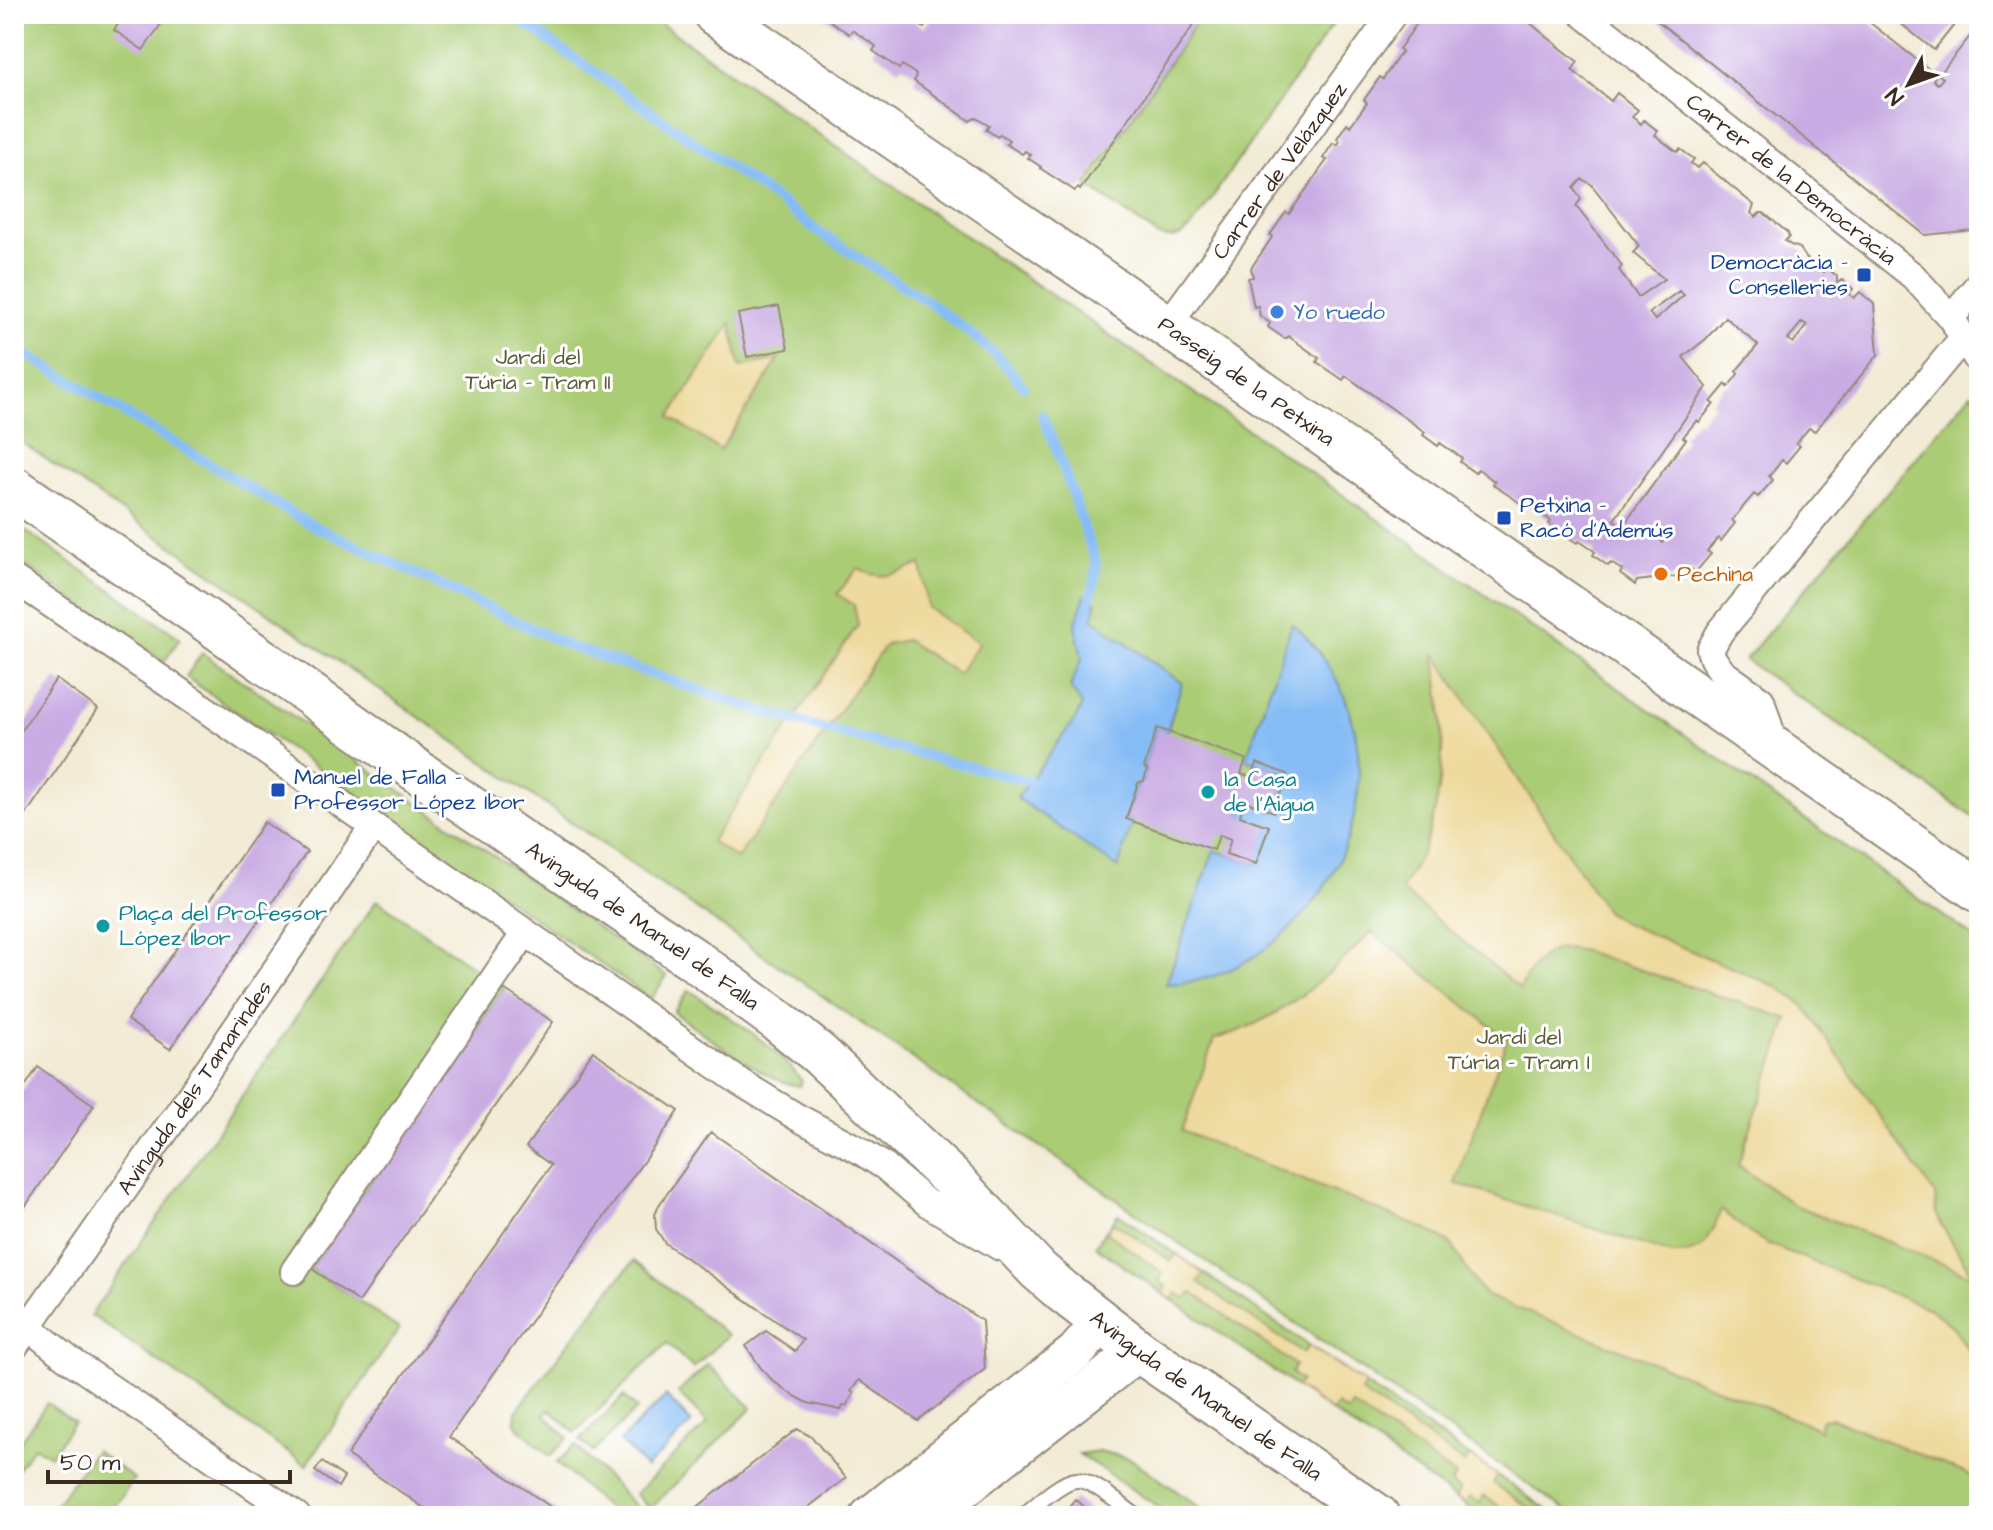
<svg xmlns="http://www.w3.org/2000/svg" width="1993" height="1530" font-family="'Architects Daughter',sans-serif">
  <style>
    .green { fill: #aacc75; stroke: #727b4a; stroke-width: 2 }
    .sand { fill: #eeda9e; stroke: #94825e; stroke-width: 2 }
    .water { fill: #85bcf5; stroke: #60738a; stroke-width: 2 }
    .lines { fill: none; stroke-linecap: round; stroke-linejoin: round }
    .stream { stroke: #85bcf5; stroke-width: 10 }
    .building { fill: #c9ace3; fill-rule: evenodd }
    .lane-casing { stroke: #968a7a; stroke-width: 18 }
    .street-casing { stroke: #968a7a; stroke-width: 30 }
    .secondary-casing { stroke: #968a7a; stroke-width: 42 }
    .primary-casing { stroke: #968a7a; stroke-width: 46 }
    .lane { stroke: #fff; stroke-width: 14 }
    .street { stroke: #fff; stroke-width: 26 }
    .secondary { stroke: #fff; stroke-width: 38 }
    .primary { stroke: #fff; stroke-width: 42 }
    .transit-dot { fill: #1a4fb4; stroke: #fff; stroke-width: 3 }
    .shop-dot { fill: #3f7fe0; stroke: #fff; stroke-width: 3 }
    .food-dot { fill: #e8710a; stroke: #fff; stroke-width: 3 }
    .culture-dot { fill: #0f9aa8; stroke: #fff; stroke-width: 3 }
    .labels { text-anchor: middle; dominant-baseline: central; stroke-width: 6; stroke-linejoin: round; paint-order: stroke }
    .street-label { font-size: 22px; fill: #3b2a1e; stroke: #fff }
    .transit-label { font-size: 22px; fill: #164399; stroke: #fff; text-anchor: start }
    .shop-label { font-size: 22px; fill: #366cbe; stroke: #fff; text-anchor: start }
    .park-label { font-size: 22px; fill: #5c5b38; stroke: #fff }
    .food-label { font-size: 22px; fill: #c56008; stroke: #fff; text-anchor: start }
    .culture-label { font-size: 22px; fill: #0d838f; stroke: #fff; text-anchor: start }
  </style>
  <rect width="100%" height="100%" fill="#fff"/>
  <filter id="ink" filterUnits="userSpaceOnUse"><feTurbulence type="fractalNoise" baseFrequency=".0125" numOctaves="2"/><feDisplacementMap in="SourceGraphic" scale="16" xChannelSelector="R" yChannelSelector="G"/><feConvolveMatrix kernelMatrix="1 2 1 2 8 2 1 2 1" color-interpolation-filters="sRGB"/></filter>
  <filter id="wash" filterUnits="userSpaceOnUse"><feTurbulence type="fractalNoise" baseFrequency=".006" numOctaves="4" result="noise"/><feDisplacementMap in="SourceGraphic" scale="32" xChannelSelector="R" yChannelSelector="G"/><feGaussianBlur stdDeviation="1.8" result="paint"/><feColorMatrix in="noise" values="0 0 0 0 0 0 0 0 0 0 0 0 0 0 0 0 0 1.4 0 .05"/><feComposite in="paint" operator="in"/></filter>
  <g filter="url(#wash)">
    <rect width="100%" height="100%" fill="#f2ebd5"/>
    <!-- green -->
    <g class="green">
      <polygon points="14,14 647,14 923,207 1327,484 1979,941 1979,1516 1574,1516 14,437"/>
      <path d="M1202 14H1340L1191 228C1181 237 1172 240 1159 236L1086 185Z"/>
      <polygon points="1971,393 1979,399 1979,821 1745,660"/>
      <polygon points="14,523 180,638 164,662 14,558"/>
      <polygon points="202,653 667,976 651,999 186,677"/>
      <polygon points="377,900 504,989 311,1268 399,1329 306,1465 91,1315"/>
      <path d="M689 990C728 1017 774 1043 802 1081L800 1086C768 1084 702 1032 674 1012Z"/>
      <polygon points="1118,1214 1556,1516 1481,1516 1095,1246"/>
      <polygon points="634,1261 728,1335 693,1368 667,1343 575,1433 550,1409 545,1415 568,1438 550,1456 515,1424 516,1412 611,1288"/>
      <polygon points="708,1364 752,1408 650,1509 635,1494 708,1423 678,1393"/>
      <polygon points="624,1396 637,1409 593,1452 580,1440"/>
      <polygon points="47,1403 74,1422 50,1456 34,1446 14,1474 14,1450"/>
      <polygon points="575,1445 644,1515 642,1516 616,1516 557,1463"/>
      <polygon points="95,1450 134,1479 108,1516 48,1516"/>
      <polygon points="1099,1451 1131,1459 1202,1509 1201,1516 1172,1516 1079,1454"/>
    </g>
    <!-- sand -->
    <g class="sand">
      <polygon points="731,323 740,367 779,359 720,450 670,417"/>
      <path d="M921 564 928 608 979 643 958 674 906 640 886 644 737 859 711 841 858 625 854 605 837 594 858 568C883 583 896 573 921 564Z"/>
      <path d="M1434 653 1607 912 1624 923 1778 987 1803 1005 1935 1195 1936 1212 1942 1226 1973 1276 1794 1205 1738 1165 1788 1019 1584 951C1577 950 1569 948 1563 948 1540 951 1529 971 1520 989L1401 890C1409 876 1418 862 1424 847 1448 784 1445 717 1434 653Z"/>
      <path d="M1372 932 1507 1039 1455 1183 1672 1254C1706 1255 1710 1238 1721 1210L1751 1234 1769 1244 1930 1309 1952 1326 1979 1366V1479L1831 1418 1822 1419 1819 1424 1820 1431 1814 1427 1487 1296 1475 1283 1452 1245 1432 1232 1182 1131 1214 1039C1280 1022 1325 978 1372 932Z"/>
      <polygon points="1113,1222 1171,1261 1177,1254 1204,1274 1198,1282 1303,1353 1309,1346 1365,1384 1361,1392 1465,1463 1470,1456 1498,1476 1493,1483 1541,1516 1514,1516 1484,1496 1480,1503 1470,1497 1465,1504 1455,1497 1460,1490 1451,1483 1456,1476 1352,1405 1347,1412 1337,1405 1332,1412 1296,1387 1301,1380 1291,1373 1295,1365 1192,1292 1186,1299 1177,1293 1172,1300 1163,1293 1167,1287 1159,1280 1163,1273 1106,1232"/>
    </g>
    <!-- water -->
    <g class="water">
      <polygon points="1085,595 1096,603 1093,619 1182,683 1167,732 1157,729 1144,767 1147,770 1144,781 1138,783 1126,818 1132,821 1118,868 1017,798 1076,718 1082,705 1070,687 1082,658 1075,625"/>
      <path d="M1292 624C1391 710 1375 860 1277 940 1245 966 1208 984 1166 984L1214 850 1256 864 1240 816 1244 801 1274 811 1287 774 1246 759Z"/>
      <polygon points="666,1396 692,1423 646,1468 620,1441"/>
    </g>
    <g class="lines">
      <!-- stream -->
      <g class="stream">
        <polyline points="511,14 779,201 817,231 930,303 969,332 998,357 1023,386"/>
        <polyline points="14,347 310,524 569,646 764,712 873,742 1039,784"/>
        <polyline points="1042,415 1058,453 1096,562 1095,581 1090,598"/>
      </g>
    </g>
    <g id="blocks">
      <!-- building -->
      <g class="building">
        <polygon points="125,14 168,14 143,50 114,30"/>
        <polygon points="825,14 904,14 924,28 931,18 925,14 1201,14 1080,190 1078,188 1075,191 1040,168 1041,167 1028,158 1031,155 1025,151 1022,154 1006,144 1009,140 1000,134 997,137 986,129 989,125 976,117 970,121 914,81 916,75 914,73 902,65 899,69 873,51 876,46 852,30 849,34 823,16"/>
        <path d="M1429 14H1519L1578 62 1572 70 1611 101 1617 93 1638 110 1632 117 1636 120 1641 124 1644 120 1658 131 1655 135 1669 146 1677 152 1680 149 1694 159 1691 163 1697 168 1703 163 1754 205 1751 213 1756 217 1760 213H1764L1788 233 1789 237 1785 241 1791 245 1800 248 1806 258 1824 272 1827 268 1837 276V283L1842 280 1853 289 1849 294 1854 298 1860 292 1874 304 1878 355 1815 431 1809 428 1796 443 1800 446 1786 463 1782 460 1775 469 1769 476 1773 480 1758 497 1754 494 1732 520 1735 523 1721 541 1718 538 1713 544 1707 551 1711 554 1695 573 1692 569 1687 575 1637 581 1635 585 1620 574 1622 570 1611 563 1608 566 1593 555 1595 552 1593 550 1579 541 1577 543 1549 524 1551 521 1523 501 1521 504 1513 498 1493 485 1495 482 1481 471 1478 469 1475 473 1460 462 1462 458 1440 443 1438 446 1423 435 1425 432 1346 376 1343 380 1317 362 1319 358 1288 336 1285 339 1268 327 1270 323 1260 316 1258 306 1254 307 1248 278 1253 277 1251 268 1273 236 1270 235 1286 212 1289 214 1319 171 1327 160 1323 158 1333 143 1337 145 1340 141 1337 138 1347 123 1350 126 1367 103 1364 100 1380 77 1383 79 1402 51 1399 49 1420 19 1423 21ZM1582 179 1591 184 1639 246 1633 253 1664 279 1638 297 1619 270 1622 266 1576 206 1581 199 1574 188ZM1679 291 1684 295 1655 320 1649 313ZM1725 317 1758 345 1736 371 1738 374 1728 387 1726 384 1711 402 1714 404 1699 422 1697 420 1683 437 1686 439 1623 526 1614 520 1707 387 1683 357 1706 339ZM1802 322 1807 325 1793 343 1788 339ZM1656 528 1667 537 1663 543 1652 533Z"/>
        <polygon points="1649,14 1859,14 1936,75 1933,80 1938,84 1943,78 1939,75 1979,25 1979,224 1974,230 1925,235"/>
        <polygon points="1889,14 1963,14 1934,50"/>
        <polygon points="779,306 788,349 747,357 738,314"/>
        <polygon points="56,679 98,709 14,832 14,741"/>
        <polygon points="1157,728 1246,759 1241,774 1252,777 1257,763 1287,774 1274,812 1244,801 1240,816 1269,826 1256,864 1226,854 1231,839 1219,835 1214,850 1126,819 1138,783 1144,781 1147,770 1144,767"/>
        <polygon points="264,822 307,852 170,1049 127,1020"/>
        <polygon points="504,989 553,1022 359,1302 311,1268"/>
        <polygon points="593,1051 679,1111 449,1437 564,1516 418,1516 424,1508 347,1455 551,1165 526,1147"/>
        <polygon points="38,1067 94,1105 14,1223 14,1103"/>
        <polygon points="711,1132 982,1321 985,1369 918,1421 859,1380 851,1391 854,1394 846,1406 843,1406 841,1410 808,1403 791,1394 773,1381 761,1368 746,1346 766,1331 795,1351 803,1340 665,1243 656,1229 655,1215 659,1205"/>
        <polygon points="797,1429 812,1437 846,1478 797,1516 686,1516"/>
        <polygon points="322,1462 344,1477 338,1487 315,1471"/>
        <polygon points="1075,1499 1096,1516 1061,1516"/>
      </g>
    </g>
  </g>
  <g filter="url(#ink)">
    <use href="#blocks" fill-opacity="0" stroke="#968a7a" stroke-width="2"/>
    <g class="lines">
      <defs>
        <path id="lane" d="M1023 1516C1035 1506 1061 1481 1076 1480 1091 1478 1123 1507 1136 1516"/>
        <g id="street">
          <path id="s1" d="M1583 14 1913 276 1951 318 1979 362"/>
          <polyline points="1951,318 1979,284"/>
          <path id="s2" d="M1167 326 1393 14"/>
          <polyline points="14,579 198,704 740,1082 797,1117 859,1150 884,1166 927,1203 1000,1247"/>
          <polyline points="1776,749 1761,700 1722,672 1713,659 1710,650 1720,632 1963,338"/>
          <polyline points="294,1271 525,933"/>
          <polyline points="16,1317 67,1358 297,1516"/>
          <path id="s3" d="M14 1347 185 1103 373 827"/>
        </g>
        <g id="secondary">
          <polyline points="870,1516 1076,1352 1101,1323"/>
          <polyline points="928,1516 1139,1351"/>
        </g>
        <g id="primary">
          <path id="s4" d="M715 14 1167 326 1979 891"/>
          <path id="s5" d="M14 488 206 620 416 770 693 959 777 1020 819 1054 952 1179 1038 1270 1062 1291 1139 1351 1378 1516"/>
        </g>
      </defs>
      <!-- lane casing -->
      <use href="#lane" class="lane-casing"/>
      <!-- street casing -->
      <use href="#street" class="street-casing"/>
      <!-- secondary casing -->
      <use href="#secondary" class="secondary-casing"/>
      <!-- primary casing -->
      <use href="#primary" class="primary-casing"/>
      <!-- lane -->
      <use href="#lane" class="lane"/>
      <!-- street -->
      <use href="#street" class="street"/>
      <!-- secondary -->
      <use href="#secondary" class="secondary"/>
      <!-- primary -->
      <use href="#primary" class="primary"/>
    </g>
  </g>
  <!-- markers -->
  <g class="transit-dot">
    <rect x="1856" y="267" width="16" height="16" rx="4"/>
    <rect x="1496" y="510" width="16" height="16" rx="4"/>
    <rect x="270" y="782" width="16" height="16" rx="4"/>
  </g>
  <circle class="shop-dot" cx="1277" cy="312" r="8"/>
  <circle class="food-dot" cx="1661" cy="574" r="8"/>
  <g class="culture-dot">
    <circle cx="1208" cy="792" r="8"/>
    <circle cx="103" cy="926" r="8"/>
  </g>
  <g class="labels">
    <!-- street labels -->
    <g class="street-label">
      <text stroke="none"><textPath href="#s2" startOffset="192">Carrer de Velázquez</textPath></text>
      <text stroke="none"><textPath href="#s1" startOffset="266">Carrer de la Democràcia</textPath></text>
      <text stroke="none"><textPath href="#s4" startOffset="646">Passeig de la Petxina</textPath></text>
      <text stroke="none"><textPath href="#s5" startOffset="766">Avinguda de Manuel de Falla</textPath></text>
      <text stroke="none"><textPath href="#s3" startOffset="316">Avinguda dels Tamarindes</textPath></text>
      <text stroke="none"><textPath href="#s5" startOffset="1502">Avinguda de Manuel de Falla</textPath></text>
    </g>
    <!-- transit labels -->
    <g class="transit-label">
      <text x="1848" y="262" text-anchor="end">Democràcia -<tspan x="1848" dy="25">Conselleries</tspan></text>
      <text x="1520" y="505">Petxina -<tspan x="1520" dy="25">Racó d'Ademús</tspan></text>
      <text x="294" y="777">Manuel de Falla -<tspan x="294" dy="25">Professor López Ibor</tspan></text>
    </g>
    <!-- shop labels -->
    <g class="shop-label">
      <text x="1293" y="312">Yo ruedo</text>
    </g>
    <!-- park labels -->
    <g class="park-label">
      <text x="538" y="357">Jardí del<tspan x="538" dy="25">Túria - Tram II</tspan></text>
      <text x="1519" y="1037">Jardí del<tspan x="1519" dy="25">Túria - Tram I</tspan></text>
    </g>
    <!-- food labels -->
    <g class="food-label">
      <text x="1677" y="574">Pechina</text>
    </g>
    <!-- culture labels -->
    <g class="culture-label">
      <text x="1224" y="779">la Casa<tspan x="1224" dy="25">de l'Aigua</tspan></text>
      <text x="119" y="913">Plaça del Professor<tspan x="119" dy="25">López Ibor</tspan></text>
    </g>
  </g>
  <!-- margin -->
  <rect width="1993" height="1530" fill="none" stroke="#fff" stroke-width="48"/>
  <!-- north arrow -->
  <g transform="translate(1909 84) rotate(229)" stroke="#ffffff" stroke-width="6" paint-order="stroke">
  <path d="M0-6L14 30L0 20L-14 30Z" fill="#3b2a1e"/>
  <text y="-12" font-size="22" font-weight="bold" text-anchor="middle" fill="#3b2a1e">N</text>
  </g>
  <!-- scale -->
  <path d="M48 1470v12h242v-12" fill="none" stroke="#3b2a1e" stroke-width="4"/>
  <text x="60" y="1470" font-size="24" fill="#3b2a1e" stroke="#ffffff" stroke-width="6" paint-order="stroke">50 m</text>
</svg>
